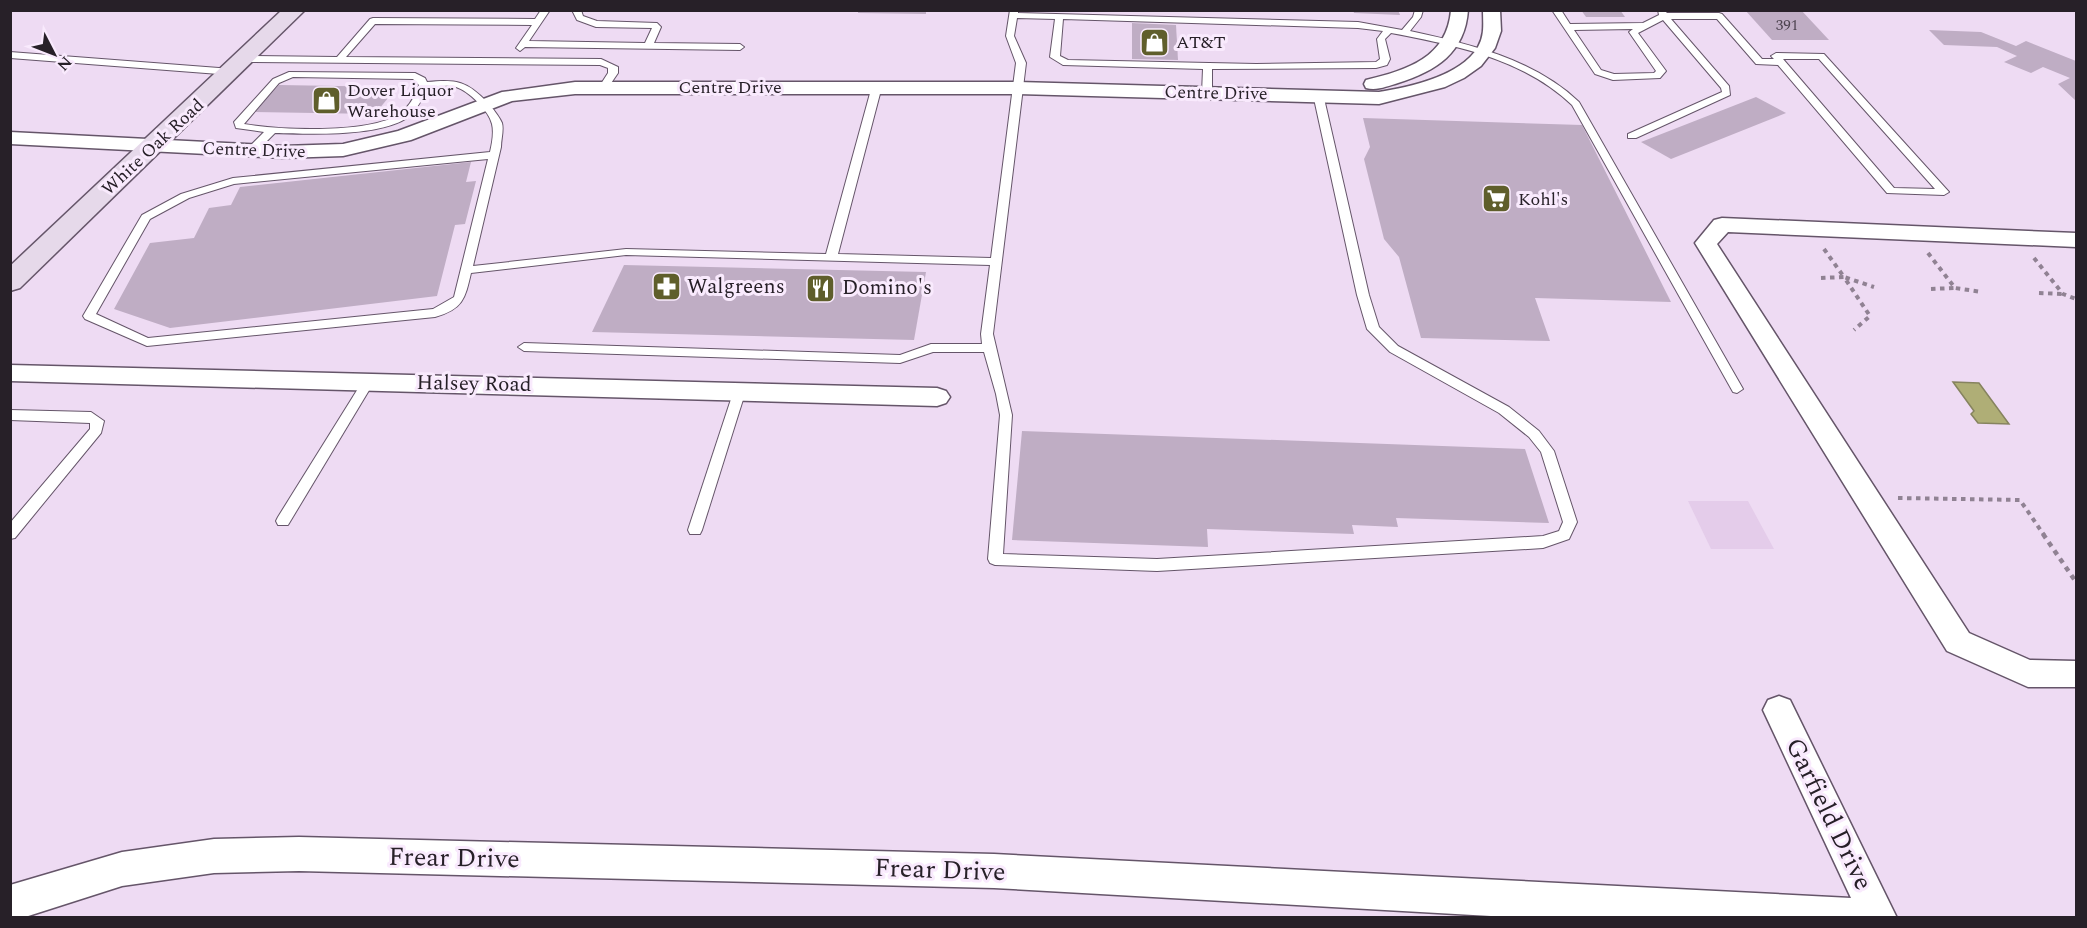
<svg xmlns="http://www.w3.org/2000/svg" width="2087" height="928" font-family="Spectral,serif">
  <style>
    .built { fill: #e4ccea }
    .water { fill: #afae76; stroke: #86835f; stroke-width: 1.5 }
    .building { fill: #bfadc4 }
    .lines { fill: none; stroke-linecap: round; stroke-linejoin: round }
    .lane-casing { stroke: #655569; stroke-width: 2 }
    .street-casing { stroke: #655569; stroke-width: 3 }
    .secondary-casing { stroke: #655569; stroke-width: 3 }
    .path-far1 { stroke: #908293; stroke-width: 4; stroke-dasharray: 4.5 4.5; stroke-linecap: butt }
    .path { stroke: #908293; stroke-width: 4.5; stroke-dasharray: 5 5; stroke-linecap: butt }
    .lane { fill: #fff; fill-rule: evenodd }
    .street { fill: #fff; fill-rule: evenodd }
    .secondary { fill: #e6d9ea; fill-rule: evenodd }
    .labels { text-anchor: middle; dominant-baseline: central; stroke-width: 6; stroke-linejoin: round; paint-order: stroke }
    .far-number-label { font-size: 15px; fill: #4d434f }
    .far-poi-label { font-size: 18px; fill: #272028; stroke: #f9eafd; text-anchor: start }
    .far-street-label { font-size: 18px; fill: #272028; stroke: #f9eafd }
    .poi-label { font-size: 21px; fill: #272028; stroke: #f9eafd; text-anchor: start }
    .street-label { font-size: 21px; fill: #272028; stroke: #f9eafd }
    .near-street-label { font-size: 26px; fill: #272028; stroke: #f9eafd }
  </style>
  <rect width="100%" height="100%" fill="#eedbf3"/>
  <!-- built -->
  <polygon class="built" points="1688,501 1748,501 1774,549 1711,549"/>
  <!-- water -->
  <polygon class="water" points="1953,382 1979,383 2009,424 1978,423 1971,414 1974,411"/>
  <!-- building -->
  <g class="building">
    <polygon points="858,10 926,10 926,14 858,13"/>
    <polygon points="1353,10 1398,10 1400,15 1354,13"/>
    <polygon points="1581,10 1620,10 1625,17 1586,17"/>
    <polygon points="1745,10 1801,10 1829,40 1772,40"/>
    <polygon points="1132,23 1176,25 1178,60 1132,59"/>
    <polygon points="1929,30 1981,32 2016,46 2026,41 2076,61 2076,101 2058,84 2070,78 2043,67 2031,73 2004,62 2017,56 1997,47 1944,45"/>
    <polygon points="279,85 397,87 375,114 254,112"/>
    <polygon points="1756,97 1786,113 1671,159 1641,142"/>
    <polygon points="1363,118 1582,125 1671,302 1535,298 1550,341 1421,338 1399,257 1384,239 1364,159 1370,147"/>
    <polygon points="471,162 466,182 476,181 465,224 455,225 437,296 170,328 114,309 150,243 194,238 209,208 231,205 240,187"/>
    <polygon points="624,265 926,272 914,340 592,332"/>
    <polygon points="1022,431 1525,449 1549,523 1396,518 1398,527 1352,525 1354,534 1207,529 1208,547 1012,540"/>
  </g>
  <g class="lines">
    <defs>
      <g id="lane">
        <polygon points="541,10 550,10 529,41 645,43 652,28 596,27 577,20 572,10 581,10 583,16 597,21 657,23 661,27 654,43 740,44 744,47 740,50 525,47 520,51 516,48 532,25 375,24 346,57 601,59 618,67 618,73 607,89 604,90 599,87 608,73 608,68 600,65 245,62 240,59 245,56 337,57 370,19 373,18 535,19"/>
        <path d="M1010 10H1018V13L1358 22 1402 30 1413 17 1415 10H1423L1421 17 1410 31C1470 44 1534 59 1579 102L1743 389 1737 393 1733 392 1572 105C1524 59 1455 45 1391 33L1385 39 1390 59 1387 65 1376 68 1212 69V93L1207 96 1202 93 1203 69 1063 65 1050 57 1055 19 1017 18 1014 36 1026 63 993 334 1012 415 1003 554 1157 559 1543 536 1559 531 1563 522 1541 452 1529 437 1499 413 1390 352 1367 329 1357 295 1313 94 1318 91 1323 94 1369 295 1379 327 1398 346 1509 407 1539 431 1554 451 1577 522 1569 539 1543 548 1157 571 995 565 990 563 988 559 1000 415 996 394 984 352H933L900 363 524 351 518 347 524 343 900 355 931 344H982L981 334 990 265 626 255 471 273C465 299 463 309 435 317L147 346 85 319 83 316 142 215 181 194 233 178 490 152C492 144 494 132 492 124 489 111 469 91 456 87 447 84 436 87 428 88 423 98 416 111 407 118 378 137 309 134 275 133L255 153H247V149L264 132 236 128 234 122 273 79 289 72 415 73 425 78 427 82C457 79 467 81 488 103 493 109 499 116 502 123 504 130 501 139 501 147L473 266 626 249 826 254 872 86 877 83 882 86 838 254 991 258 1016 63 1006 36ZM1063 19 1358 28 1383 31 1377 39 1380 59 1376 62 1256 64 1068 60 1060 56ZM293 77 413 79 419 85C415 96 409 108 398 115 365 134 281 130 244 124L279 83ZM488 159 454 297 433 309 148 338 96 314 150 219 189 198 234 184Z"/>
        <path d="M1552 10H1561L1570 24 1643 23 1659 15 1658 10H1664L1667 13H1719L1722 14 1762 59H1774L1771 56 1776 53 1824 54 1949 192 1944 195 1887 193 1778 65 1756 64 1717 19H1671L1729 86 1730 95 1636 138H1628V134L1722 92 1721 88 1663 20 1638 33 1666 71 1660 78 1613 80 1595 74ZM1633 29 1629 32 1656 71 1654 73 1614 74 1601 70 1574 30ZM1783 59H1819L1935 189 1894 188Z"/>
        <polygon points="10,52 232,69 237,72 232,75 10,58"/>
        <polygon points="368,378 374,382 288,525 278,525 276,521 278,517 364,379"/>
        <polygon points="740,386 746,390 702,530 700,534 690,534 688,530 734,390"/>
        <polygon points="10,410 91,412 104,421 101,433 15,538 10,539 10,523 90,429 90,423 10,420"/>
      </g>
      <g id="street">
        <path d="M1451 10H1468C1465 53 1436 71 1398 83 1388 86 1377 91 1366 88L1364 84 1366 80C1407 70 1447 58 1451 10Z"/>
        <path d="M1483 10H1500L1501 31 1495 48 1481 66 1464 78 1445 87 1379 104 1018 94H575L512 101 411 140 343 156 283 158 10 144V132L283 146 343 144 398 131 502 92 575 82H1018L1379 92C1410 87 1461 76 1478 47 1485 35 1483 23 1483 10Z"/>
        <polygon points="1722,218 2076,233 2076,247 1728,232 1717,244 1969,633 2030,660 2076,661 2076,687 2028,687 1947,651 1695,243 1714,220"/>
        <polygon points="10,365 937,388 946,391 950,397 946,403 937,406 10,381"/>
        <polygon points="1779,696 1790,700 1897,918 1527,918 994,888 299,871 214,873 122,886 22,918 10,918 10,885 122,852 214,839 299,837 994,854 1851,898 1763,710 1768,700"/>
      </g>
      <polygon id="secondary" points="282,10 305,10 20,288 10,291 10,266"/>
    </defs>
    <!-- lane casing -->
    <use href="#lane" class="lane-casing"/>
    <!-- street casing -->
    <use href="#street" class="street-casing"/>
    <!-- secondary casing -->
    <use href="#secondary" class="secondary-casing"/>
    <!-- path-far1 -->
    <g class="path-far1">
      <polyline points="1824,249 1844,277 1874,287"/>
      <polyline points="1928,253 1955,288 1982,292"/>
      <polyline points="2034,258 2063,294 2076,299"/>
      <polyline points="1821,278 1844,277 1870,316 1854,330"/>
      <polyline points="1931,289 1954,288"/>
      <polyline points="2039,293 2063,294"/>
      <polyline points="1898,498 2020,500 2044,535"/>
    </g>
    <!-- path -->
    <polyline class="path" points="2043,534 2076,582"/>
    <!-- lane -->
    <use href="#lane" class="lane"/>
    <!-- street -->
    <use href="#street" class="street"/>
    <!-- secondary -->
    <use href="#secondary" class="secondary"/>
  </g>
  <!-- icons -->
  <defs>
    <symbol id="shop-square" viewBox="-11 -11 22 22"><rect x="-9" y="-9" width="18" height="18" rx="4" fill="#5f5e2b" stroke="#f9eafd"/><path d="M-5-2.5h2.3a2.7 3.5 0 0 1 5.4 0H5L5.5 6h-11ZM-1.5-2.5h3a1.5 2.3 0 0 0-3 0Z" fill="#fff"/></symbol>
    <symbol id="supermarket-square" viewBox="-11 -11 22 22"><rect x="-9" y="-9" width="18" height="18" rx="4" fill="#5f5e2b" stroke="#f9eafd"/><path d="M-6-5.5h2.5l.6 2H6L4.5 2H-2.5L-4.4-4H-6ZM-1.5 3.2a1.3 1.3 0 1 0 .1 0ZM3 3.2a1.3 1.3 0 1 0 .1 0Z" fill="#fff"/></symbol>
    <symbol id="pharmacy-square" viewBox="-11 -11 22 22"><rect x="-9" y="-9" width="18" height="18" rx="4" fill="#5f5e2b" stroke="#f9eafd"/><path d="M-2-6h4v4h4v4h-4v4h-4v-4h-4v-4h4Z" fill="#fff"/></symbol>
    <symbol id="restaurant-square" viewBox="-11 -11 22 22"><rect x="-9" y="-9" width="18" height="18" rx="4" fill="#5f5e2b" stroke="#f9eafd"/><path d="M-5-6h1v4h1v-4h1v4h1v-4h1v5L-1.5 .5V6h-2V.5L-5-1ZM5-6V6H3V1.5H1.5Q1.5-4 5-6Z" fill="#fff"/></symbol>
  </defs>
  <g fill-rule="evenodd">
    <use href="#shop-square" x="1138" y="26" width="33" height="33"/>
    <use href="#shop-square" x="310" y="84" width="33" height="33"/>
    <use href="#supermarket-square" x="1480" y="182" width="33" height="33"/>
    <use href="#pharmacy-square" x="650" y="270" width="33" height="33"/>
    <use href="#restaurant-square" x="804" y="272" width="33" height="33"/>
  </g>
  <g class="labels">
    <!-- far-number labels -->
    <g class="far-number-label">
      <text x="1787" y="25">391</text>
    </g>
    <!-- far-poi labels -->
    <g class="far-poi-label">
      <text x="1176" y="42">AT&amp;T</text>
      <text x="347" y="90">Dover Liquor<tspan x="347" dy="21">Warehouse</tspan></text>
      <text x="1518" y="199">Kohl's</text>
    </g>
    <!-- far-street labels -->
    <g class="far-street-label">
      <text x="730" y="87">Centre Drive</text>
      <text transform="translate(1216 93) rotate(1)">Centre Drive</text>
      <text transform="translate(153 147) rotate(-43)">White Oak Road</text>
      <text transform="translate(254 150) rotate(2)">Centre Drive</text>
    </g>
    <!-- poi labels -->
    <g class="poi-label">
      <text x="687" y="287">Walgreens</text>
      <text x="842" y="288">Domino's</text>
    </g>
    <!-- street labels -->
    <g class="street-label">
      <text transform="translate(474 384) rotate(1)">Halsey Road</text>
    </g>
    <!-- near-street labels -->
    <g class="near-street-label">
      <text transform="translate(1829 814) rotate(64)">Garfield Drive</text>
      <text transform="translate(454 858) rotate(1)">Frear Drive</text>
      <text transform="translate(940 870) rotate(2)">Frear Drive</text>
    </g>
  </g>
  <!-- border -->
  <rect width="2087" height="928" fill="none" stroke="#272028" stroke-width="24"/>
  <!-- north arrow -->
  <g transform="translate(54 54) rotate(132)" stroke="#f9eafd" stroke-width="4.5" paint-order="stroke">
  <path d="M0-4.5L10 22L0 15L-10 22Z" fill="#272028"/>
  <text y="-9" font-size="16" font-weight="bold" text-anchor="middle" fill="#272028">N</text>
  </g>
</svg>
